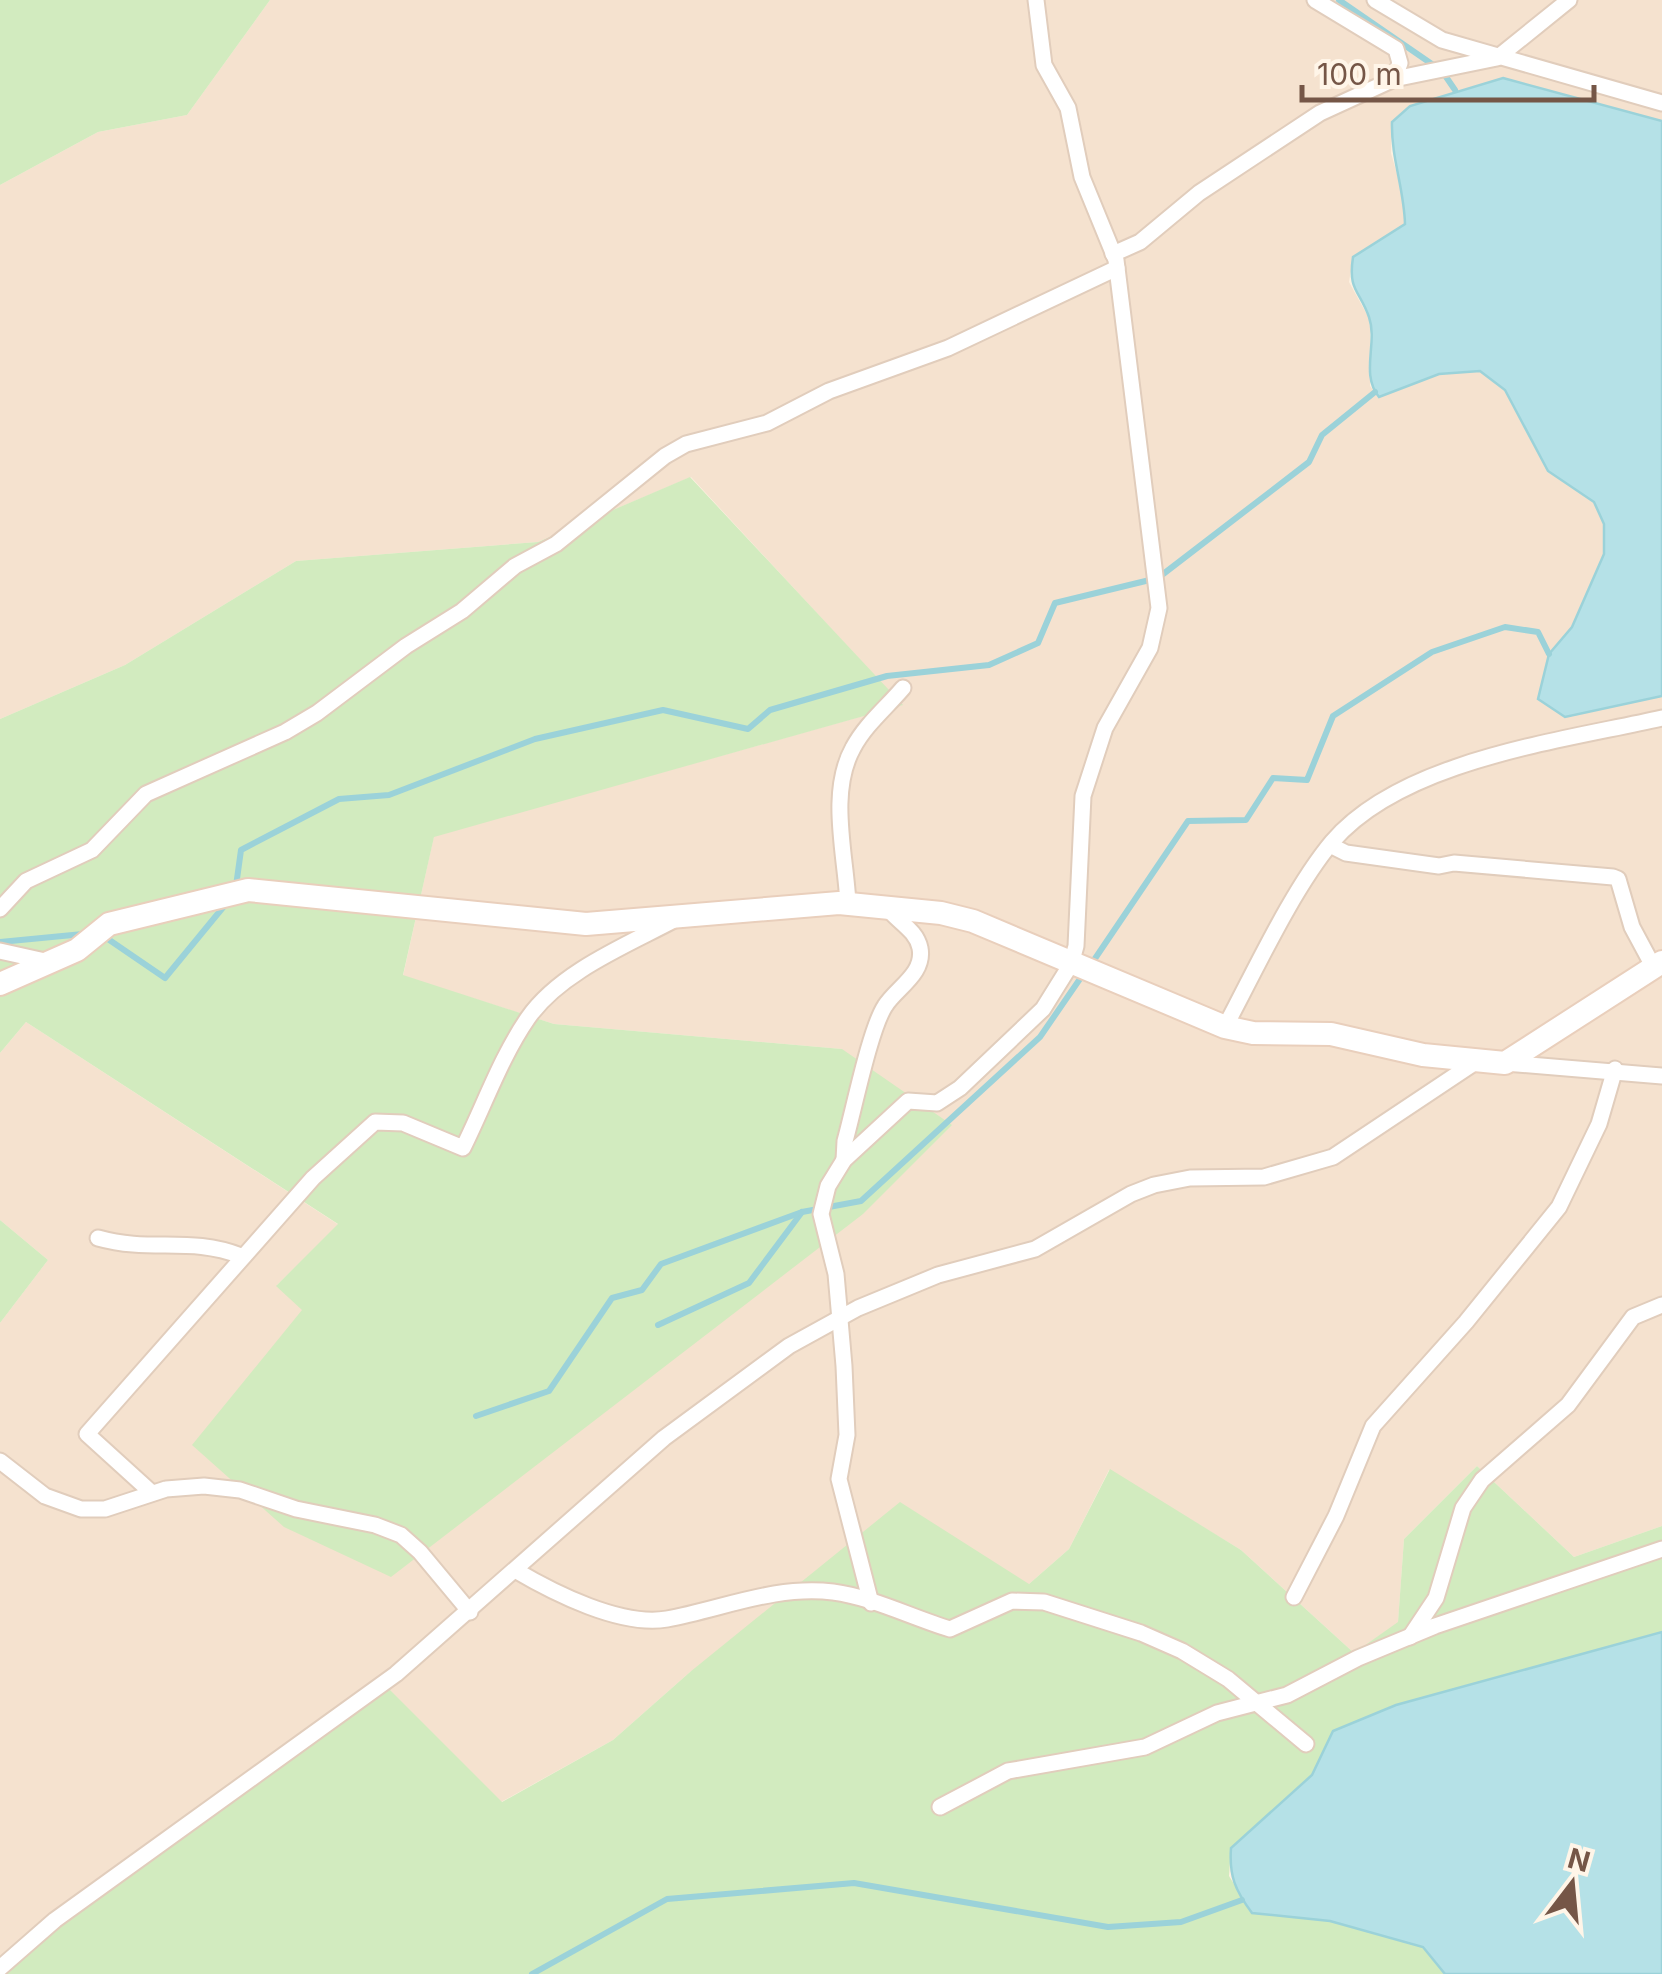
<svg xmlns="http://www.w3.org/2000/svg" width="1662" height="1974" font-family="Inter,sans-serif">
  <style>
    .residential { fill: #f5e2cf }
    .green { fill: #d2ebbf }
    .water { fill: #b5e1e7; stroke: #9bd2d9; stroke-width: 2.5 }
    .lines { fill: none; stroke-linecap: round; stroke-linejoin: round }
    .stream { stroke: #9bd2d9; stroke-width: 6 }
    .street-casing { stroke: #e1cdbc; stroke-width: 19 }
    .secondary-casing { stroke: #e9cfbc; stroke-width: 26 }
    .street { stroke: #fff; stroke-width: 15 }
    .secondary { stroke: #fff; stroke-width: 22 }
  </style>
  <rect width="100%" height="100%" fill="#fdf1e1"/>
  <!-- residential -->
  <polygon class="residential" points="270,0 1662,0 1662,121 1503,78 1409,106 1392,122 1391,153 1405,202 1406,224 1353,257 1349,282 1370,320 1370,386 1378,396 1439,374 1480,371 1505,390 1548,471 1594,502 1604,524 1604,554 1572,627 1549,654 1565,716 1662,696 1662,1526 1574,1557 1477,1466 1404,1539 1398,1623 1354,1653 1241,1550 1109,1470 1069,1549 1029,1584 690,1672 613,1740 501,1802 387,1688 0,1967 0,1323 48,1260 0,1220 0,1053 26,1022 339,1225 277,1285 302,1309 842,1049 554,1024 403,976 434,836 902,705 691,477 538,542 296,561 125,665 0,719 0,185 98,132 187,115"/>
  <!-- green -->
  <g class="green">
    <polygon points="0,0 270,0 187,115 98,132 0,185"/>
    <polygon points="690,477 903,705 434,837 403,975 554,1024 842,1049 952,1125 863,1214 391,1577 284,1527 192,1445 302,1310 276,1286 338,1224 26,1022 0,1053 0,719 125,665 296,561 538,542"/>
    <polygon points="0,1220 48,1260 0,1323"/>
    <polygon points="1477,1466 1574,1557 1662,1526 1662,1632 1396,1705 1333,1731 1312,1775 1231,1848 1229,1876 1252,1913 1330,1921 1423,1947 1445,1974 0,1974 0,1967 388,1688 502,1802 613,1740 690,1672 900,1502 1029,1584 1069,1549 1110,1469 1241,1550 1354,1653 1398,1622 1404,1539"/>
  </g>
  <!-- water -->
  <g class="water">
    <path d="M1503 78 1662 121V696L1565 717 1538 699 1549 654 1572 627 1604 554V524L1594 502 1548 471 1505 390 1480 371 1439 374 1379 397C1360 374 1378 343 1369 317 1359 289 1348 291 1353 257L1405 224C1404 188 1391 158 1392 122L1410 106Z"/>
    <path d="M1662 1632V1974H1445L1423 1947 1330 1921 1252 1913C1235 1890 1229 1876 1231 1848L1312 1775 1333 1731 1396 1705Z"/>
  </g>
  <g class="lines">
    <!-- stream -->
    <g class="stream">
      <polyline points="1339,0 1442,71 1455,90"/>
      <polyline points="236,886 241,850 339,799 389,795 535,739 663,710 748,729 770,710 887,676 989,665 1038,643 1055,603 1158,578 1309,462 1322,435 1375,392"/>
      <polyline points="105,937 165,978 225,905"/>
      <polyline points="0,942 83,934"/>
      <polyline points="1092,963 1188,821 1246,820 1273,778 1307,780 1333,716 1432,652 1505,627 1538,632 1549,654"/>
      <polyline points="658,1325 749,1283 802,1212"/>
      <polyline points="476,1416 549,1391 612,1298 642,1290 661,1264 802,1212 861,1201 1040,1037 1084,973"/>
      <polyline points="532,1974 667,1899 854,1883 1108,1927 1181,1922 1242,1900"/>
    </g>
    <defs>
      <g id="street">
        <polyline points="1375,0 1442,40 1662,103"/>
        <polyline points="1394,79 1497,58 1569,0"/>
        <polyline points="1113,254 1140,242 1199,193 1320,113 1394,79 1400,63 1396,49 1315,0"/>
        <polyline points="1330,845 1346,853 1439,866 1454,863 1613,877 1618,879 1632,927 1654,968"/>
        <path d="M848 904C846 856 828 793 853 748 865 725 886 708 903 688"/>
        <polyline points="0,909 26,881 92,850 146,794 285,732 317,713 406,646 462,611 515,566 556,544 665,456 686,444 767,423 829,391 948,348 1117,268"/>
        <polyline points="0,951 45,961"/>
        <path d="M1225 1027C1255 971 1292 890 1332 842 1402 760 1561 741 1662 718"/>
        <polyline points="1505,1063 1662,1076"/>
        <path d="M844 1160 845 1141C854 1109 870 1029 885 1006 896 988 925 974 920 948 916 929 896 921 886 906"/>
        <path d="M98 1238C152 1253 189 1236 241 1256"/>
        <polyline points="0,1461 45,1496 81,1509 105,1509 166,1489 204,1486 240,1490 296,1509 375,1525 401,1535 420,1552 470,1612"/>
        <path d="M152 1493 87 1434 313 1178 375 1122 403 1123 463 1148C484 1106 501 1057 528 1018 560 972 627 945 674 920"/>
        <path d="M515 1570C554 1593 621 1627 667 1619 722 1609 775 1585 833 1592 872 1597 913 1618 950 1629L1012 1601 1044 1602 1141 1633 1182 1651 1228 1679 1306 1744"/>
        <polyline points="1294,1597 1336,1516 1373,1426 1466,1322 1559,1207 1599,1124 1615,1069"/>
        <polyline points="871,1603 839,1479 847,1435 844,1366 836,1274 821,1214 828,1186 844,1160 908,1101 937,1103 960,1088 1043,1009 1071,964 1076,946 1083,796 1105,728 1150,648 1159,608 1116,260 1082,177 1068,108 1044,65 1036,0"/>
        <polyline points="1410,1637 1436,1598 1463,1508 1482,1480 1568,1405 1633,1317 1662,1305"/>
        <polyline points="940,1807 1008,1771 1145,1747 1217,1713 1287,1695 1358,1658 1435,1626 1662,1549"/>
        <polyline points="0,1968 55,1920 396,1674 664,1438 789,1346 858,1308 938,1275 1035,1249 1131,1194 1154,1185 1190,1178 1264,1177 1333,1157 1474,1063"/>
      </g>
      <polyline id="secondary" points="0,984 77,950 109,924 248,890 586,924 839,903 941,913 973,921 1225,1027 1253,1033 1331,1034 1423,1055 1505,1063 1662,962"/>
    </defs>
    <!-- street casing -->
    <use href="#street" class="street-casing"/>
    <!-- secondary casing -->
    <use href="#secondary" class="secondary-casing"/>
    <!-- street -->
    <use href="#street" class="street"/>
    <!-- secondary -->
    <use href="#secondary" class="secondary"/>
  </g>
  <!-- north arrow -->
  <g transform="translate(1572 1884) rotate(16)" stroke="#fff5e8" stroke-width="8" paint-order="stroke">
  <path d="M0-8L18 38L0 25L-18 38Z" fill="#755647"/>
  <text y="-15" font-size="28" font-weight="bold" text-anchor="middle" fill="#755647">N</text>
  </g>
  <!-- scale -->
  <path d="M1302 85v15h292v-15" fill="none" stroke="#755647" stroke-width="5"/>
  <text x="1317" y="85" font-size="30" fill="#755647" stroke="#fff5e8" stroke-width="8" paint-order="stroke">100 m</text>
</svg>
